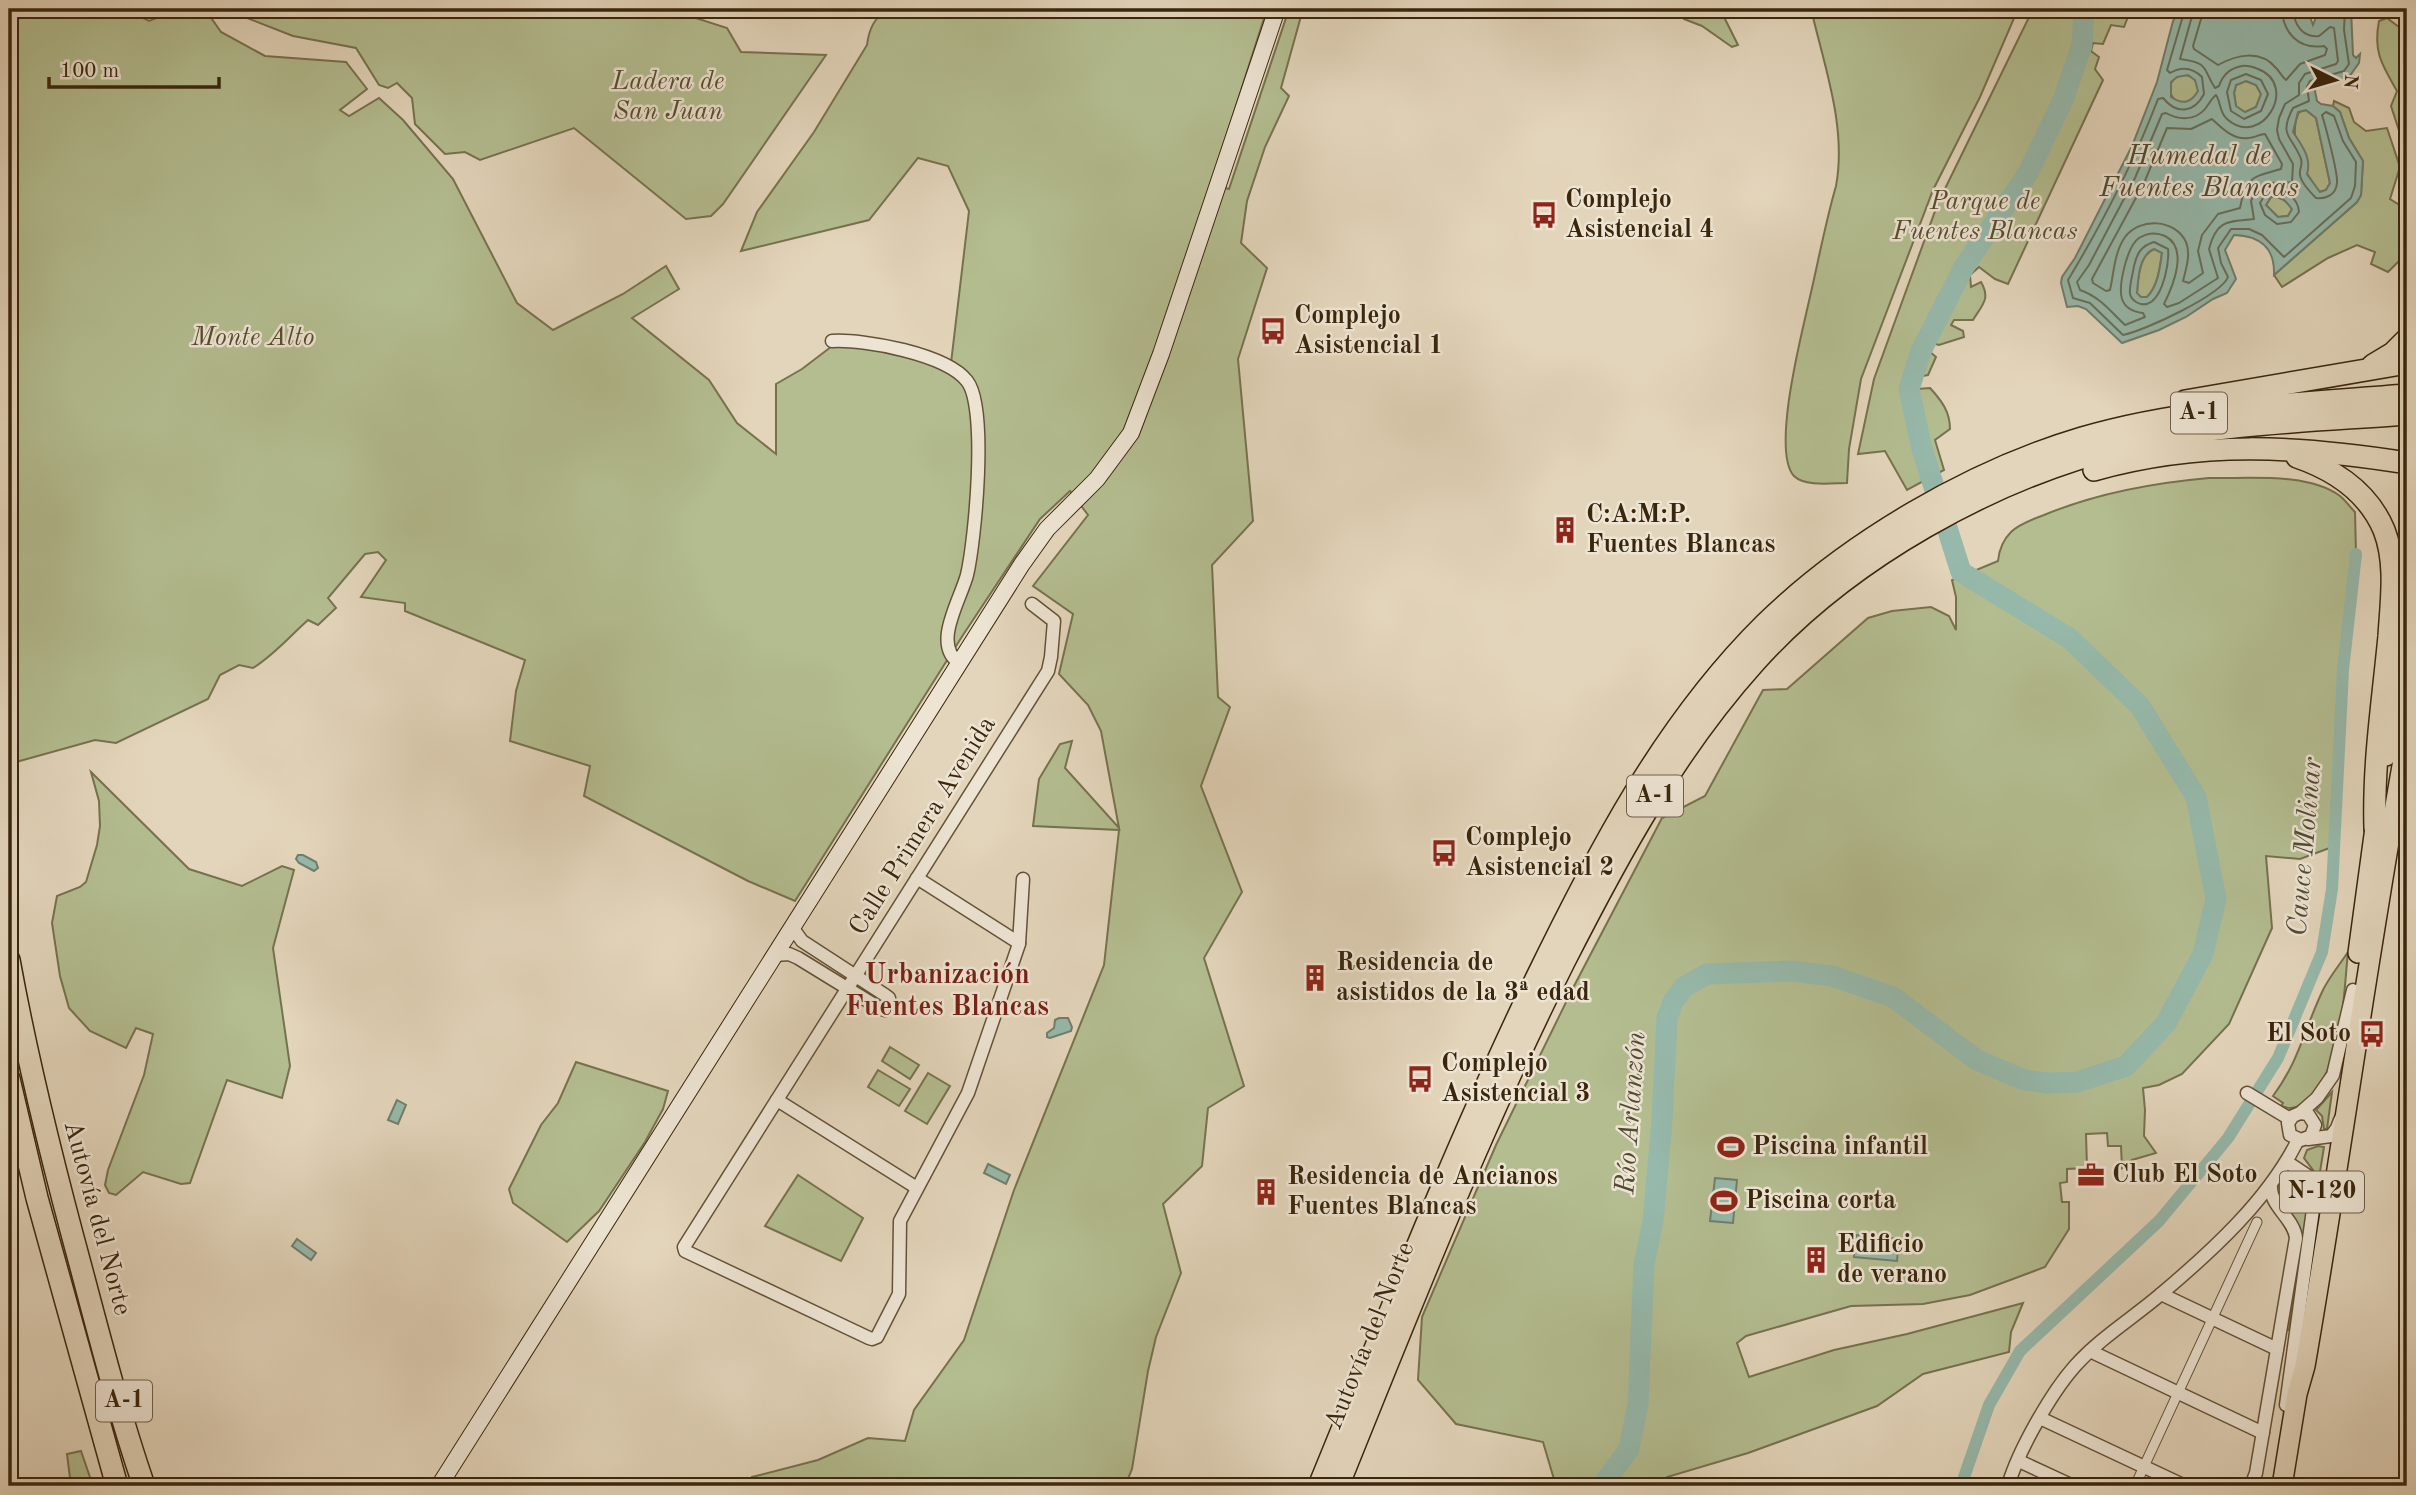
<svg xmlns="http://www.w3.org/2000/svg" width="2416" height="1495" font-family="'Old Standard TT',serif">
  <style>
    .green { fill: #b3bd90; stroke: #76724e; stroke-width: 2 }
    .water { fill: #96b9ab; stroke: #717e6b; stroke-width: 2; fill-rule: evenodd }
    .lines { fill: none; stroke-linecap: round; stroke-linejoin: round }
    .shore { stroke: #68705c; stroke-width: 2 }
    .canal { stroke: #96b9ab; stroke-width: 12 }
    .river { stroke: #96b9ab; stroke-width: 21 }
    .pedestrian-casing { stroke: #645238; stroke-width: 11 }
    .minor-casing { stroke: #645238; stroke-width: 15 }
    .secondary-casing { stroke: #3a260c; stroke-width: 18 }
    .trunk-casing { stroke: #3a260c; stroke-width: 22 }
    .motorway-casing { stroke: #3a260c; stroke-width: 24 }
    .pedestrian { stroke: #ede4d3; stroke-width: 9 }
    .minor { stroke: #ede4d3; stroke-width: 12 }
    .secondary { stroke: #ede4d3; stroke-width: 16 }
    .trunk { stroke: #e3d5bb; stroke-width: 19 }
    .motorway { stroke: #e3d5bb; stroke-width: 21 }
    .labels { text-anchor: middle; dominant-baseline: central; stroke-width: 5; stroke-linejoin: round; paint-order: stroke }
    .shield { fill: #ede4d3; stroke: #705f48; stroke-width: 2 }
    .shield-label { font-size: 24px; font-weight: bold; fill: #3a260c }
    .park-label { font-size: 26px; font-style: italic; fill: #584c2d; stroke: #ede4d3 }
    .poi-label { font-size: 26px; font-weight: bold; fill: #3a260c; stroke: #ede4d3; text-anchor: start }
    .street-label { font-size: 26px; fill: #3a260c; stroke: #ede4d3 }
    .water-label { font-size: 28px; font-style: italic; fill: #514b34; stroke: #ede4d3 }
    .neighbourhood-label { font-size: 28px; font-weight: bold; fill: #7a1f14; stroke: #ede4d3 }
  </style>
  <rect width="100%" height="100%" fill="#e3d5bb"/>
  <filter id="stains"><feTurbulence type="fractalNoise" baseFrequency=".00286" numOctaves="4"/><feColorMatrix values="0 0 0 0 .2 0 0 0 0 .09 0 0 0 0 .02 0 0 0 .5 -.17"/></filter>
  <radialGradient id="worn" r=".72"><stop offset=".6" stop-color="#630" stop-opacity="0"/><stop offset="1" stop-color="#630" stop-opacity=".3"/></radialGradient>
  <!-- green -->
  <g class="green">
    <path d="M9 9H125L149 21 177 10 207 12 221 32 265 56 346 62 367 89 340 110 349 116 379 98 403 120 453 179 517 303 553 330 623 294 666 266 679 289 632 318 709 380 737 423 776 454V384L802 369 840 340 951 363 969 211 948 166 918 158 869 220 741 251 757 212 814 132 867 45C869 29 874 18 888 9H1169L1225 12 1226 9H1267L1211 184 1229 189 1289 9H1303L1281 88 1289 96 1265 147 1247 201 1241 243 1267 268 1238 359 1253 521 1212 565 1218 697 1230 707 1201 786 1242 892 1204 958 1244 1086 1208 1108 1202 1166 1163 1204 1181 1273 1156 1337 1148 1371 1132 1469 1125 1486H744L752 1477 818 1460 868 1438 905 1441 914 1410 964 1340 1014 1190 1104 965 1119 830 1033 826 1039 779 1060 744 1072 741 1065 768 1119 828 1101 731 1088 705 1059 674 1073 614 1033 586 1088 515 1070 491 1040 519 963 635 795 901 748 881 584 796 590 766 510 741 516 691 525 660 405 611V603L361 597 386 560 378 552 365 554 328 598 336 608 318 625 308 620C289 637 274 655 253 668L239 665 220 675 208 699 116 743 95 740 9 764Z"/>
    <polygon points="224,9 668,9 727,28 741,52 826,55 723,204 711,216 686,219 574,128 480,160 465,152 445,154 415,124 412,98 397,83 388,88 379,85 356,48 293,36"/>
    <polygon points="1685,9 1724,9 1724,17 1738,45 1732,47 1702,26 1684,19"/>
    <path d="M1811 9H2018L1980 97 1933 190 1861 379 1849 449 1847 483C1833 483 1805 487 1794 476 1771 451 1802 333 1809 301 1818 263 1825 224 1836 186 1847 127 1824 65 1811 9Z"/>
    <path d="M2033 9H2131L2124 27 2111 25 2103 44 2093 43 2091 51 2099 57 2095 69 2103 80 2008 284 1995 279 1979 267 1970 275 1971 287 1981 282C1991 299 1982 305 1973 320H1954L1951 325 1963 331 1964 337 1939 345 1932 343 1929 351 1936 357 1928 375 1916 377 1917 389 1930 388C1942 401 1950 412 1950 429L1935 440 1944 470 1907 490 1885 451 1858 454 1874 379 1938 203Z"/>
    <path d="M2387 18 2399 27 2407 25V155L2391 106 2397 91C2382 65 2373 52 2379 21Z"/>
    <circle cx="2184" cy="89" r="14"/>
    <polygon points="2246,81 2256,85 2261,94 2256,107 2245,113 2236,107 2234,93 2236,85"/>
    <polygon points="2334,101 2349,108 2354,122 2366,131 2387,128 2400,167 2390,199 2398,204 2405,199 2407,191 2407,261 2401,259 2388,272 2371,264 2375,252 2357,245 2328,258 2282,287 2274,275 2357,202 2361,195 2363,161 2349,138 2340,112 2333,106"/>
    <path d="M2306 110 2316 118 2330 183 2326 190 2319 192C2303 171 2287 137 2299 112Z"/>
    <path d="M2271 197C2282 196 2286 201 2292 209L2288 216 2278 217 2266 205Z"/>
    <path d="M2154 249 2162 252C2160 267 2158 286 2147 297H2141L2137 294C2138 279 2139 255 2154 249Z"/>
    <path d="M2209 478C2248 479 2307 472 2340 496 2345 500 2350 507 2355 512L2356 554 2343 670 2335 846 2300 859 2266 856 2272 928 2229 1024 2182 1074 2159 1085 2143 1088 2145 1110 2144 1136 2156 1153 2132 1160 2122 1168 2121 1146H2108L2107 1133 2086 1134 2087 1168 2067 1169V1182L2060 1183 2062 1202H2069V1229L2045 1267 1970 1295 1923 1304 1851 1306 1746 1336 1737 1343 1749 1377 1834 1350 1907 1334 2023 1303 2011 1332 2009 1352 1923 1374 1877 1406 1748 1453 1667 1477 1662 1486H1556L1543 1442 1456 1424 1418 1380 1422 1317 1496 1145 1574 986 1662 818 1705 796 1763 690 1787 689 1868 618 1892 611 1931 607 1949 616 1956 630V597L1952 580 1998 561C1999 550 2002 541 2011 532 2019 524 2033 519 2044 515 2097 493 2152 483 2209 478Z"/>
    <polygon points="91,772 189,869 242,886 282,866 294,870 273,948 290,1066 282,1098 227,1080 190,1183 181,1184 143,1172 116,1195 109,1193 105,1185 108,1170 144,1075 153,1034 136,1028 126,1048 90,1031 69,1008 60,976 52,923 57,896 80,887 86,882 97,845 100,826 99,801"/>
    <path d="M2348 952C2343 998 2344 1068 2306 1100 2297 1108 2292 1110 2281 1106L2283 1103 2273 1096C2300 1060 2305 1026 2324 988 2331 975 2340 964 2348 952Z"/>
    <polygon points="890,1047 919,1065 910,1079 882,1061"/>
    <polygon points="576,1062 668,1091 663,1109 645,1142 599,1211 567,1242 513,1203 509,1189 541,1125 558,1103"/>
    <polygon points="878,1070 910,1089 899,1106 868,1087"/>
    <polygon points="928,1073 950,1086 927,1124 905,1111"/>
    <polygon points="2332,1092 2327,1129 2324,1129 2322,1116 2316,1110"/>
    <polygon points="2318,1146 2324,1147 2319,1178 2304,1158 2307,1150"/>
    <path d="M2295 1174 2306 1179 2310 1193 2289 1330 2285 1329 2300 1238 2276 1195C2278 1185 2284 1177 2295 1174Z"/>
    <polygon points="798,1175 863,1218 841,1261 765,1226"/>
    <polygon points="81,1451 93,1486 71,1486 67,1454"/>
  </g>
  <!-- water -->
  <g class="water">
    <path d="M2179 9H2307L2313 25 2319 9H2351L2353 55 2356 58 2360 54 2359 63 2349 77 2314 86 2317 101 2321 104 2333 106 2340 112 2349 138 2363 161 2361 195 2357 202 2274 275C2275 248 2261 236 2234 235L2225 250 2236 279 2227 293 2213 299 2186 317 2159 330 2122 343 2086 309 2078 306 2067 307 2061 283 2062 277 2075 258 2132 146 2157 82 2173 21ZM2188 75 2195 80 2198 91C2191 103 2183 105 2171 97V82L2177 77ZM2246 81 2256 85 2261 94 2256 107 2245 112 2236 106 2234 93 2236 85ZM2306 110 2316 118 2330 183 2326 190 2320 192 2307 174C2312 158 2302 146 2293 132L2298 112ZM2271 197C2282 196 2286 201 2292 209L2288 216 2278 217 2266 205ZM2154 249 2162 253C2160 268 2158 286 2147 297H2141L2137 293C2138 279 2139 255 2154 249Z"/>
    <polygon points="298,855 303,855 316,862 318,868 314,871 299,863 296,859"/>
    <polygon points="1059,1018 1068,1018 1072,1027 1071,1031 1050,1038 1047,1037 1047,1033 1054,1028 1055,1020"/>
    <polygon points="397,1100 406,1105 398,1124 388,1120"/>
    <polygon points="1723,1142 1729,1142 1741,1146 1741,1152 1723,1152 1720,1148"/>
    <polygon points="988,1164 1010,1175 1006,1184 984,1173"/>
    <polygon points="1715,1178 1737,1180 1733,1223 1710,1221"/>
    <polygon points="1856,1235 1899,1239 1897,1261 1854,1257"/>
    <polygon points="297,1239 316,1253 311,1260 292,1246"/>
  </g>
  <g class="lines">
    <!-- shore -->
    <g class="shore">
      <path d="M2185 9 2167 70 2170 73C2182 66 2192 67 2202 77L2204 94C2194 113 2177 115 2163 98L2158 99C2134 162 2103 222 2068 280L2073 298 2090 303 2123 335C2144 331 2221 295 2228 277L2221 263 2218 248 2231 229H2249L2262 235 2284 257 2351 198 2355 186 2356 162 2343 141 2334 116 2326 112 2322 115C2326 128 2338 173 2337 183 2336 195 2326 199 2316 198 2310 192 2301 183 2300 175 2299 168 2303 166 2301 159 2292 135 2278 137 2293 108L2309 101 2307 87 2310 81 2344 71 2349 64 2344 30 2345 9"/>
      <path d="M2194 9 2180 59C2210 63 2202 68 2215 88L2219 86C2223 74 2230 68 2242 66 2248 65 2253 67 2258 69 2300 85 2261 150 2227 119 2219 112 2221 102 2216 95 2211 99 2209 104 2205 109 2195 121 2178 120 2166 113L2162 114 2135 178 2089 265 2077 282 2080 290C2100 297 2110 311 2125 325L2145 317 2143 313C2134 312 2125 308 2122 299 2118 286 2127 246 2139 238 2147 233 2156 232 2165 236 2189 248 2173 286 2164 304L2167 307 2179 303 2218 278 2209 249C2217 218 2230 222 2254 219L2251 201C2263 174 2273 186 2292 182L2293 164 2279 139 2277 130 2279 118 2285 104 2299 95V83L2305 74 2336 64 2338 61 2334 28 2330 27 2319 36C2302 38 2294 24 2293 9"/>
      <path d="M2204 9 2193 46 2194 49 2218 65C2236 55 2260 49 2276 68 2280 72 2282 77 2286 80L2300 64 2325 55 2327 49 2324 46C2299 50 2283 33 2282 9"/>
      <polygon points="2246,74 2261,80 2268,94 2261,111 2244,119 2231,111 2227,92 2231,80"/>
      <path d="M2212 119C2222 128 2233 140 2248 138 2254 138 2260 134 2265 134L2282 164 2281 169C2254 177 2246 175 2240 208L2218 214 2202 235 2198 251 2203 273 2189 283 2183 281C2186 269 2191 254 2186 242 2175 219 2140 217 2125 237 2114 253 2114 273 2110 290L2106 291 2093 283 2092 279 2144 183 2167 128 2191 129Z"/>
      <path d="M2270 190C2284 189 2298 197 2299 212L2291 222 2277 224 2265 215 2260 203 2266 193Z"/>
      <path d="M2154 242 2168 249C2170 264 2160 316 2136 302 2133 300 2131 298 2130 294 2129 285 2133 274 2134 266 2137 253 2141 246 2154 242Z"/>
    </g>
    <!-- canal -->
    <g class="canal">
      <polyline points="2403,9 2407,26"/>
      <polyline points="1961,1486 1989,1405 2020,1351 2159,1221 2228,1138 2278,1058 2322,952 2332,889 2343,670 2356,554"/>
    </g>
    <!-- river -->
    <polyline class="river" points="1602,1486 1629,1449 1638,1404 1644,1265 1653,1221 1662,1121 1667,1018 1673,1002 1684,987 1707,974 1791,971 1832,976 1893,997 1977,1060 2024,1080 2048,1083 2077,1082 2126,1066 2166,1023 2203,954 2216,899 2196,797 2140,706 2069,638 1961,572 1922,449 1909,389 1921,351 1964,267 2028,173 2063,100 2082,45 2084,9"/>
    <defs>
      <polyline id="pedestrian" points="2135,1486 2257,1222"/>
      <g id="minor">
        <path d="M832 341C864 339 946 354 967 381 988 407 975 541 967 575 960 601 932 644 959 663"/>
        <polyline points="917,878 1019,943"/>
        <polyline points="1023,879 1019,944 968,1093 900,1221 899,1294 877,1337 872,1339 869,1338 685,1251 684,1247 1048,671 1051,657 1054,621 1032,604"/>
        <polyline points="775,955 789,954 798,958 881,1009 885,1010 890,1005 889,998 885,995 802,941 792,927"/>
        <polyline points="2247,1093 2290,1119"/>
        <polyline points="777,1100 917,1188"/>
        <polyline points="2300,1113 2308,1114 2315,1125 2311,1136 2301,1140 2290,1135 2288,1123 2293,1116 2300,1113 2317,1098 2333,1075 2353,990"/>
        <polyline points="2308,1139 2331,1136 2337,1128 2340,1120"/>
        <polyline points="2161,1294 2277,1349"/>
        <polyline points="2090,1351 2263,1433"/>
        <polyline points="2286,1405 2315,1195 2311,1178 2287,1162"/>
        <polyline points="2040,1418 2185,1486"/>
        <polyline points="2019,1461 2073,1486"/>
        <path d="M2008 1486C2018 1451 2051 1393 2075 1366 2100 1338 2133 1318 2161 1294 2212 1251 2268 1200 2298 1140"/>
        <path d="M2251 1486 2256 1473 2296 1238C2294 1218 2269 1206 2271 1185"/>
      </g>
      <polyline id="secondary" points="439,1486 1022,564 1047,529 1097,479 1131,433 1161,354 1277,9"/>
      <g id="trunk">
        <polyline points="2386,756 2398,684 2407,647"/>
        <polyline points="2358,953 2377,813"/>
        <path d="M2282 1486 2297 1394 2305 1366C2341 1157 2369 947 2407 738"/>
      </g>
      <g id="motorway">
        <polyline points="2373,365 2393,353 2407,339"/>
        <polyline points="2185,401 2407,363"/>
        <path d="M2297 457C2335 470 2368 492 2384 530 2397 563 2391 602 2389 636 2383 700 2373 763 2375 828"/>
        <path d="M2094 470C2200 440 2299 446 2407 463"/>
        <path d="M9 960C28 1065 54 1168 82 1271 101 1343 120 1416 144 1486"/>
        <polyline points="9,1079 37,1198 117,1486"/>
        <path d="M1319 1486C1388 1318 1455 1147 1534 983 1596 855 1663 725 1765 624 1849 542 1971 471 2082 438 2188 407 2298 404 2407 395"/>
        <path d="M1338 1486C1409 1310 1479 1132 1564 962 1618 856 1674 752 1754 663 1847 559 1993 477 2128 445 2219 423 2314 421 2407 414"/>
      </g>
    </defs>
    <!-- pedestrian casing -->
    <use href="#pedestrian" class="pedestrian-casing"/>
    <!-- minor casing -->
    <use href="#minor" class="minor-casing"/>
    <!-- secondary casing -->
    <use href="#secondary" class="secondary-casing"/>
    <!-- trunk casing -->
    <use href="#trunk" class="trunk-casing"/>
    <!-- motorway casing -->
    <use href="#motorway" class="motorway-casing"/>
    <!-- pedestrian -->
    <use href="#pedestrian" class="pedestrian"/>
    <!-- minor -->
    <use href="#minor" class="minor"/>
    <!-- secondary -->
    <use href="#secondary" class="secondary"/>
    <!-- trunk -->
    <use href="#trunk" class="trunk"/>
    <!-- motorway -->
    <use href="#motorway" class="motorway"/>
  </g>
  <!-- icons -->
  <defs>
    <symbol id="bus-bare" viewBox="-9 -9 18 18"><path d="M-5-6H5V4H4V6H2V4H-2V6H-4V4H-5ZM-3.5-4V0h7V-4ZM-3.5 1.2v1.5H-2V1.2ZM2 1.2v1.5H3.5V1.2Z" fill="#8f2418" stroke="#ede4d3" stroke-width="2.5" paint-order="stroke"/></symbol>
    <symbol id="building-bare" viewBox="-9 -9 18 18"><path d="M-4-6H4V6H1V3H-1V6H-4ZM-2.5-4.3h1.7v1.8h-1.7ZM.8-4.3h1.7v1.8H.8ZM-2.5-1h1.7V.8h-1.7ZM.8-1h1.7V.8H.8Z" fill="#8f2418" stroke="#ede4d3" stroke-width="2.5" paint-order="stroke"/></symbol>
    <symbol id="stadium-bare" viewBox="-9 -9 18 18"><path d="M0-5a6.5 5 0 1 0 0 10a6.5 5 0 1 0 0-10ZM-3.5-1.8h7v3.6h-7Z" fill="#8f2418" stroke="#ede4d3" stroke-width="2.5" paint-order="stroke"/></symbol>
    <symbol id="office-bare" viewBox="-9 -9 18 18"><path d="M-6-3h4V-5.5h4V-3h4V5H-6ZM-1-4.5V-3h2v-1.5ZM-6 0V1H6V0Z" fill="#8f2418" stroke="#ede4d3" stroke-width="2.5" paint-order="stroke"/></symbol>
  </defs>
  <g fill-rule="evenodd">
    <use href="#bus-bare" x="1525" y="196" width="38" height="38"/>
    <use href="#bus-bare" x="1254" y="312" width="38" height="38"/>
    <use href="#building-bare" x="1546" y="511" width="38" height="38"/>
    <use href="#bus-bare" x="1425" y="834" width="38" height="38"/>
    <use href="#building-bare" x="1296" y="959" width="38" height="38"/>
    <use href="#bus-bare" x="2353" y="1015" width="38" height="38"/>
    <use href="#bus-bare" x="1401" y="1060" width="38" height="38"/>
    <use href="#stadium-bare" x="1712" y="1128" width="38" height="38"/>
    <use href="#office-bare" x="2072" y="1156" width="38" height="38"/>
    <use href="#building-bare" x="1247" y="1173" width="38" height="38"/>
    <use href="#stadium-bare" x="1705" y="1182" width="38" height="38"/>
    <use href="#building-bare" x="1797" y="1241" width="38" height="38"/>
  </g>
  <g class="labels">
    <!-- shield labels -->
    <g class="shield">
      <rect x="2171" y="392.5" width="56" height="41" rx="5"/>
      <rect x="1627" y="775.5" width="56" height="41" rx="5"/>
      <rect x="2280" y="1171.5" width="84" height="41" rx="5"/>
      <rect x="96" y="1380.5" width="56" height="41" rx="5"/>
    </g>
    <g class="shield-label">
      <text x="2199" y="413">A-1</text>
      <text x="1655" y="796">A-1</text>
      <text x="2322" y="1192">N-120</text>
      <text x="124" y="1401">A-1</text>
    </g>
    <!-- park labels -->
    <g class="park-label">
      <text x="668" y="82">Ladera de<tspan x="668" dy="30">San Juan</tspan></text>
      <text x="1985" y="202">Parque de<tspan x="1985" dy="30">Fuentes Blancas</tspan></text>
      <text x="253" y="338">Monte Alto</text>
    </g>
    <!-- poi labels -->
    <g class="poi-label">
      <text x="1565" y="200">Complejo<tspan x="1565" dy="30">Asistencial 4</tspan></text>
      <text x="1294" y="316">Complejo<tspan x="1294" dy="30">Asistencial 1</tspan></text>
      <text x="1586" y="515">C:A:M:P.<tspan x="1586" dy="30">Fuentes Blancas</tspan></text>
      <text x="1465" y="838">Complejo<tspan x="1465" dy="30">Asistencial 2</tspan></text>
      <text x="1336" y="963">Residencia de<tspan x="1336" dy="30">asistidos de la 3ª edad</tspan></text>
      <text x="2351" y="1034" text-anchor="end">El Soto</text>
      <text x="1441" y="1064">Complejo<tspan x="1441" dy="30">Asistencial 3</tspan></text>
      <text x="1752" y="1147">Piscina infantil</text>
      <text x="2112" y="1175">Club El Soto</text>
      <text x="1287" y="1177">Residencia de Ancianos<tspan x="1287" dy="30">Fuentes Blancas</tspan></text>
      <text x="1745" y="1201">Piscina corta</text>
      <text x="1837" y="1245">Edificio<tspan x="1837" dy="30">de verano</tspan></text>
    </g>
    <!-- street labels -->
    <g class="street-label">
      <text transform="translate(923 826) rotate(-58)">Calle Primera Avenida</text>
      <text transform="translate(97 1218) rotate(75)">Autovía del Norte</text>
      <text transform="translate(1370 1336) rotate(-68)">Autovía del Norte</text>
    </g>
    <!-- water labels -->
    <g class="water-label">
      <text x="2199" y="157">Humedal de<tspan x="2199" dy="32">Fuentes Blancas</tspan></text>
      <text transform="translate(2306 847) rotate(-85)">Cauce Molinar</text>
      <text transform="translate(1632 1113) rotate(-86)">Río Arlanzón</text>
    </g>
    <!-- neighbourhood labels -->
    <g class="neighbourhood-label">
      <text x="947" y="976">Urbanización<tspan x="947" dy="32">Fuentes Blancas</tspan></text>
    </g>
  </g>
  <!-- margin -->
  <rect width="2416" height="1495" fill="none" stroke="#e3d5bb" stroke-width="35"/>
  <rect x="10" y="10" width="2395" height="1474" fill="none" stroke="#3a260c" stroke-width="3.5"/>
  <rect x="18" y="18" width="2381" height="1460" fill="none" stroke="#3a260c" stroke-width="2"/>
  <!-- north arrow -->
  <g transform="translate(2335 80) rotate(95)" stroke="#ede4d3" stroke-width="5" paint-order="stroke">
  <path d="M0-5L12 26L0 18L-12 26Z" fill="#3a260c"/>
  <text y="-10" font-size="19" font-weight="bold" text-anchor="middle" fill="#3a260c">N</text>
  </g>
  <!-- scale -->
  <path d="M49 77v10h170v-10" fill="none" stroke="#3a260c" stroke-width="3.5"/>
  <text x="60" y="77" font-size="21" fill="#3a260c" stroke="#ede4d3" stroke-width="5" paint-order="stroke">100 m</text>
  <rect width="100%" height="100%" filter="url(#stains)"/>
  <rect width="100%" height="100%" fill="url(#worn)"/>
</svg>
